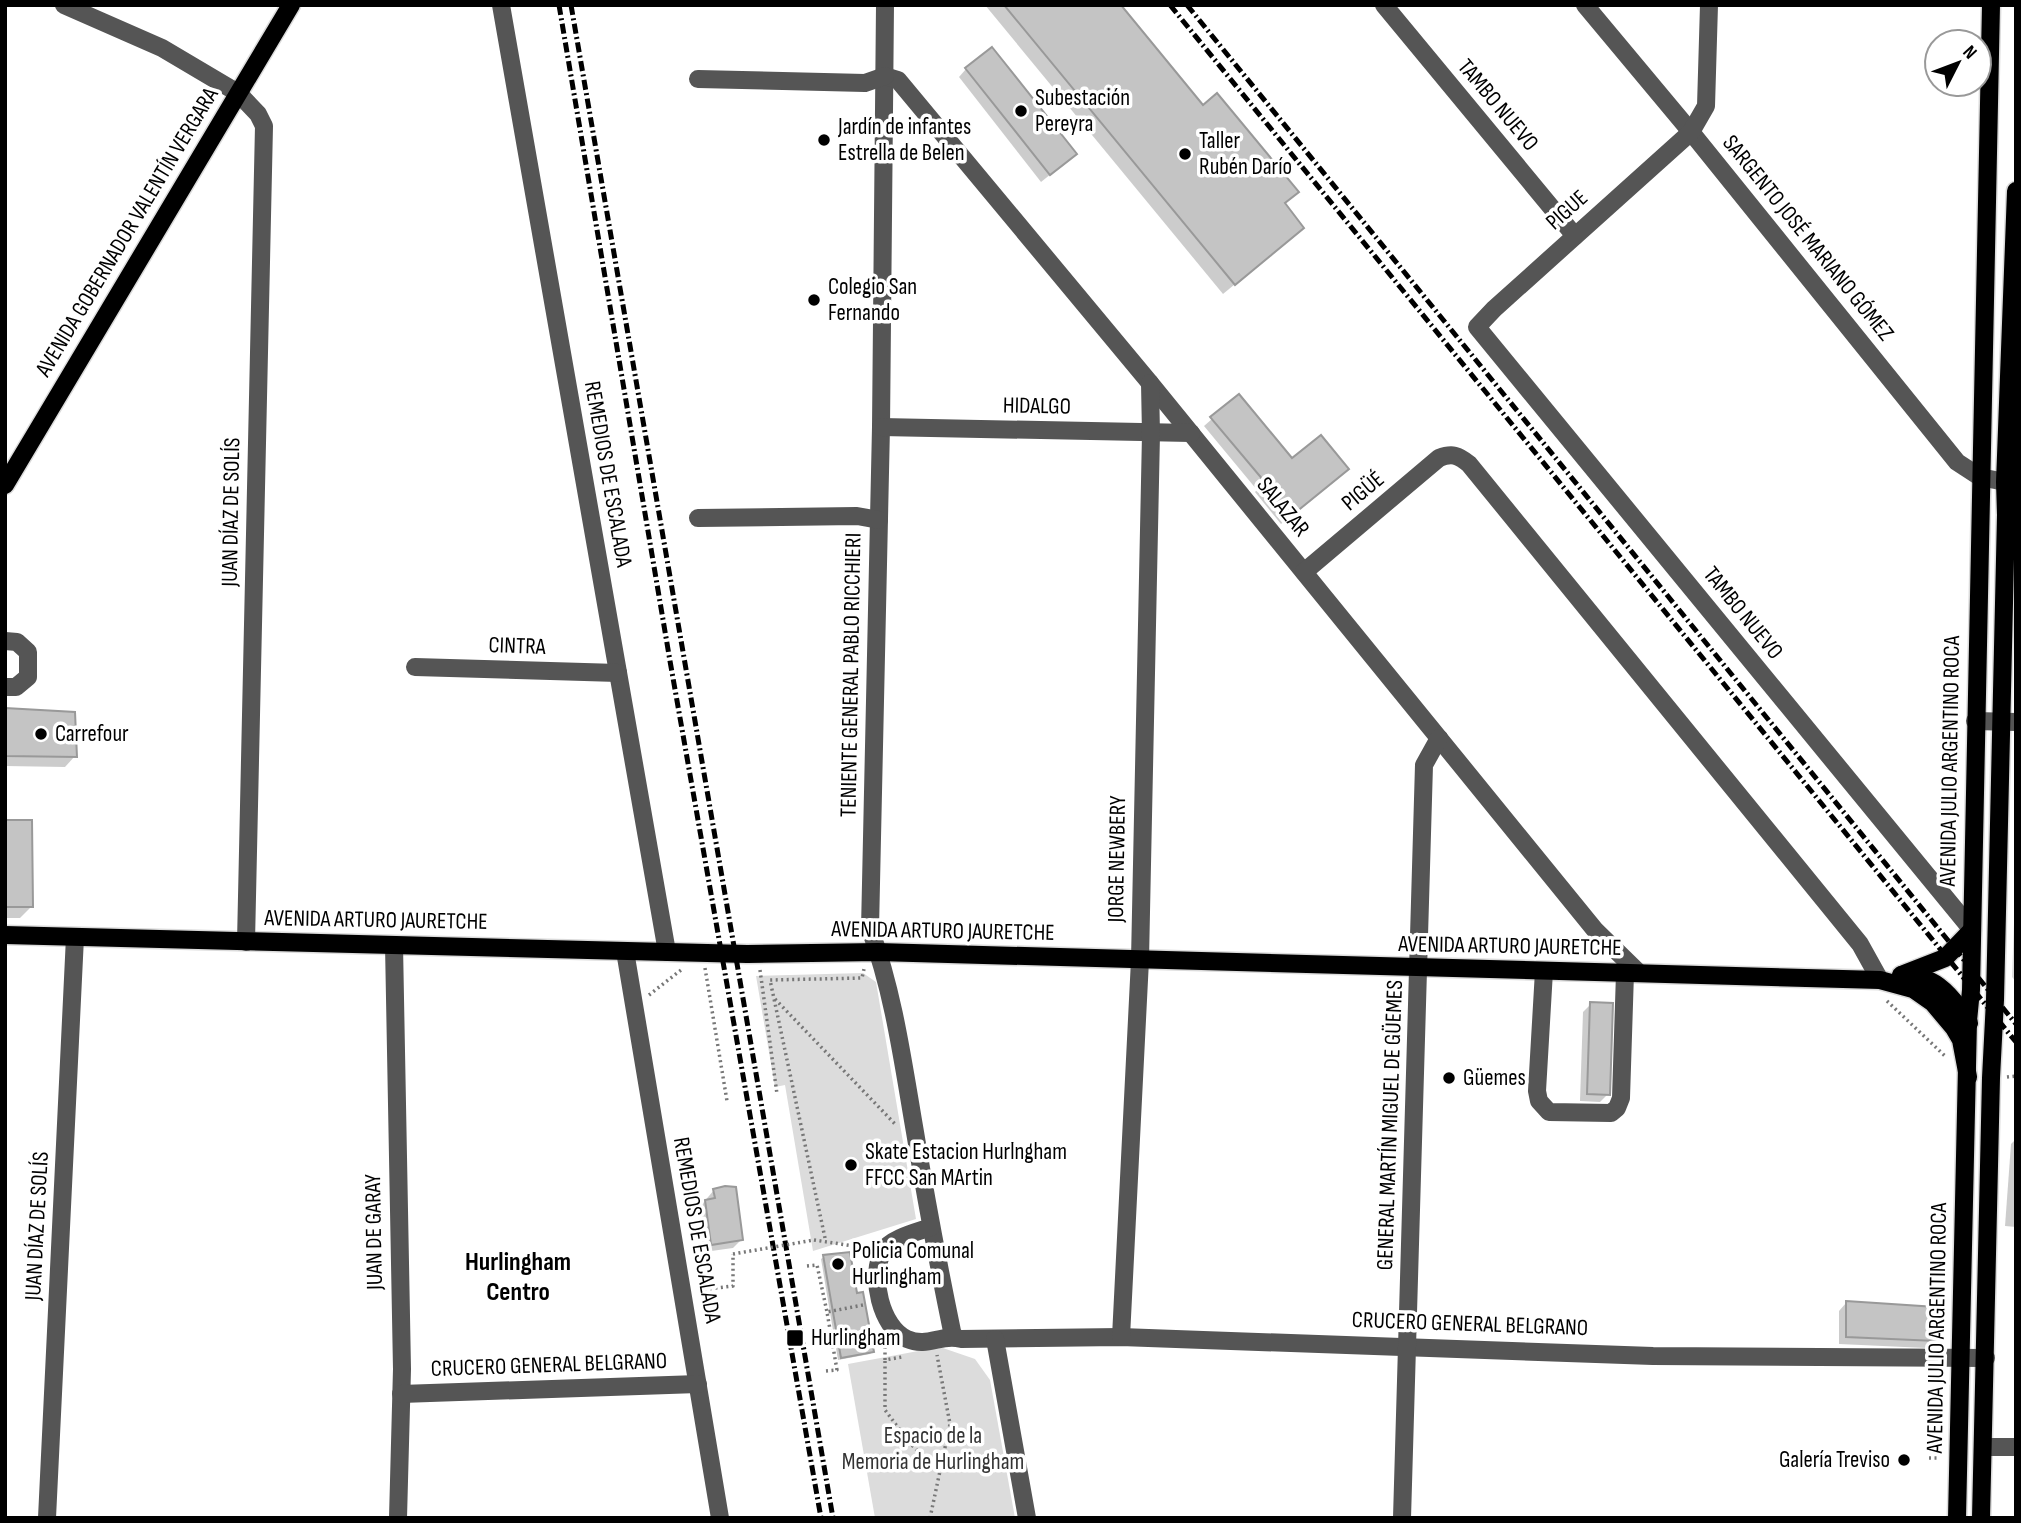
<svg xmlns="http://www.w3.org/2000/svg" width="2021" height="1523" font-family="'Sofia Sans Condensed',sans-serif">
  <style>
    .green { fill: #dcdcdc }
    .shadow { fill: #0003 }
    .building { fill: #c4c4c4; stroke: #999; stroke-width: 2 }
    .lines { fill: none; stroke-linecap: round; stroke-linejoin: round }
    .major-casing { stroke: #dbdbdb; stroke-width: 21 }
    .path { stroke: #777; stroke-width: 3.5; stroke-dasharray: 2 3.5; stroke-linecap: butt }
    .minor { stroke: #555; stroke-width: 18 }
    .major { stroke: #000; stroke-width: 18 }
    .rail { stroke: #000; stroke-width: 5; stroke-dasharray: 10 3.5 2 3.5; stroke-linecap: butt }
    .path-bridge { stroke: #777; stroke-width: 3.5; stroke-dasharray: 2 3.5; stroke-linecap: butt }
    .poi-dot { fill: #000; stroke: #fff; stroke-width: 2.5 }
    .labels { text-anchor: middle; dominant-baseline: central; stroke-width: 7; stroke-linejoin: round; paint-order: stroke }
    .poi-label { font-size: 23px; fill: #000; stroke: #fff; text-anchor: start }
    .street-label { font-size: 23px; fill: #000; stroke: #fff }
    .park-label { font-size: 23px; fill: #333; stroke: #fff }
    .quarter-label { font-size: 26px; font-weight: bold; fill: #000; stroke: #fff }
  </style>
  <rect width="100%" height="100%" fill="#fff"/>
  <!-- green -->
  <g class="green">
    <polygon points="2016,868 2016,982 2012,977"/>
    <polygon points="863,973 876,982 916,1219 813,1251 785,1085 775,1087 756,976"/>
    <polygon points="940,1347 975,1359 990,1380 1015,1518 875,1518 848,1364"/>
  </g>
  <!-- shadow -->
  <g class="shadow">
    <polygon points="985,5 1118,5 1283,204 1291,238 1223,294"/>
    <polygon points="966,69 1066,162 1041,182 959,77"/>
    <polygon points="1212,419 1292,461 1339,477 1281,524 1255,492 1257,490 1204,426"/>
    <polygon points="5,710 75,756 65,767 5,766"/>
    <polygon points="5,821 31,907 20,918 5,918"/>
    <polygon points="1591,1004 1608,1094 1600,1102 1580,1101 1583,1012"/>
    <polygon points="2016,1139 2016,1227 2005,1226 2011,1144"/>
    <polygon points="714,1190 741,1240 733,1248 704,1252 698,1209"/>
    <polygon points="824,1257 856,1295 872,1352 870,1354 838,1360 821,1259"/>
    <polygon points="1846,1303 1934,1340 1926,1348 1839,1344 1839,1311"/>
  </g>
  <!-- building -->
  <g class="building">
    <polygon points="1004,5 1121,5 1203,105 1217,93 1299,192 1285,203 1304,228 1235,285"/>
    <polygon points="992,47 1077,154 1050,175 965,68"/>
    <polygon points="1239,394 1292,458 1321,435 1349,469 1290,517 1262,483 1264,481 1210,417"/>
    <polygon points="5,708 75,712 77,757 5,756"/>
    <polygon points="5,820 32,820 33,907 5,907"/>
    <polygon points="1590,1002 1613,1003 1610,1095 1587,1094"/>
    <polygon points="725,1186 736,1187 743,1240 711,1245 705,1200 715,1198 713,1189"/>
    <polygon points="850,1252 857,1293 863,1292 874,1352 841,1358 823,1255"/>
    <polygon points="1846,1301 1936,1307 1936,1341 1846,1337"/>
  </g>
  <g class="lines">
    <defs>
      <g id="major">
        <polyline points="5,485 291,5"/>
        <polyline points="5,935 747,954 878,952 1880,980 1913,989 1933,1003 1954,1028 1961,1040 1968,1077"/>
        <polyline points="1904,974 1945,958 1972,930"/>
        <path d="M1901 975C1910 977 1922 977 1930 981 1947 989 1960 1008 1969 1023"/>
        <polyline points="1957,1518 1968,1021 1971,990 1991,5"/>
        <polyline points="1981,1518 1991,1078 1995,1000 2006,515 2005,482 2016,191"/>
      </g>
    </defs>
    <!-- major casing -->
    <use href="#major" class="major-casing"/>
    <!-- path -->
    <g class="path">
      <polyline points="705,968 727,1101"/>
      <polyline points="760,970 777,1094"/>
      <polyline points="649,995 681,970"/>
      <polyline points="775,999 896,1125"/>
      <polyline points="1887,1001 1945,1056"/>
      <polyline points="2007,1077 2016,1076"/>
      <polyline points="825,1238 770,980 862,978 864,969"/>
      <polyline points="814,1240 867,1248"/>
      <polyline points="807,1266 817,1265 827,1312"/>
      <polyline points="699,1290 733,1286 733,1254"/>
      <polyline points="885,1347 885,1360 902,1357"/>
      <polyline points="885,1361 885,1410 909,1442 938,1472"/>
      <polyline points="826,1371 837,1370 827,1312 863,1305"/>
      <polyline points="1929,1458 1940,1458"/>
      <polyline points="930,1518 950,1424 937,1355"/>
    </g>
    <!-- minor -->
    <g class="minor">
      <polyline points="64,5 162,48 238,93 258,114 264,126 246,942"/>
      <polyline points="501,5 667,952"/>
      <path d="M885 5 881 427 870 929C894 994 903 1063 915 1132 926 1200 939 1268 953 1336"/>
      <polyline points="1384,5 1575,236"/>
      <polyline points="1585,5 1691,132 1957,462 1980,477 2005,482"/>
      <polyline points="1709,5 1706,106 1691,132 1494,309 1477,327 1972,930"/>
      <polyline points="885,76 898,80 1150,383 1595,930 1639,973"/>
      <polyline points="698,79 865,83 885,76"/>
      <polyline points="881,427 1191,433"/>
      <polyline points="698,518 857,516 879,520"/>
      <path d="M1304 572 1439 458C1452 453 1458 455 1469 464L1860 944 1880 980"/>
      <polyline points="5,641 17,642 28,652 28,677 16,687 5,687"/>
      <polyline points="415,667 618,673"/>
      <polyline points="1975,721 2016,722"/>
      <polyline points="394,945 402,1369 398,1518"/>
      <polyline points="625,951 720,1518"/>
      <polyline points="1544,971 1537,1091 1539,1101 1549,1112 1611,1113 1617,1108 1621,1098 1625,973"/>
      <path d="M931 1227C917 1232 891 1238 883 1251 869 1276 881 1328 907 1339 928 1348 942 1333 961 1339L1121 1337 1653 1356 1986 1358"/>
      <polyline points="1121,1337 1140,960 1151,434 1150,383"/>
      <polyline points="995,1339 1027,1518"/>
      <polyline points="401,1394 698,1384"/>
      <polyline points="1983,1447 2016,1447"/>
      <polyline points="47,1518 75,937"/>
      <polyline points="1402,1518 1424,765 1439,738"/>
    </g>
    <!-- major -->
    <use href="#major" class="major"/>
    <!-- rail -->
    <g class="rail">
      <polyline points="559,5 670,661 821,1518"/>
      <polyline points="571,5 833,1518"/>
      <polyline points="1170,5 2016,1042"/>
      <polyline points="1187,5 2016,1024"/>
    </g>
    <!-- path-bridge -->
    <polyline class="path-bridge" points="733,1254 814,1240"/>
  </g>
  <!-- markers -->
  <g class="poi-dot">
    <circle cx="1021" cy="111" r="7"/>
    <circle cx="824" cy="140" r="7"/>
    <circle cx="1185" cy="154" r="7"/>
    <circle cx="814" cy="300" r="7"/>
    <circle cx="41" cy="734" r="7"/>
    <circle cx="1449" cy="1078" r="7"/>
    <circle cx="851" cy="1165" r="7"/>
    <circle cx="838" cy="1264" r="7"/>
    <rect x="786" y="1329" width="18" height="18" rx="3.5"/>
    <circle cx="1904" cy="1460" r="7"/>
  </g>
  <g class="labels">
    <!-- poi labels -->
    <g class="poi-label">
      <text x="1035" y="98">Subestación<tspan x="1035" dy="26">Pereyra</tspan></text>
      <text x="838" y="127">Jardín de infantes<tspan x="838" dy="26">Estrella de Belen</tspan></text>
      <text x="1199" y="141">Taller<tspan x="1199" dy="26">Rubén Darío</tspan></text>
      <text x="828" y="287">Colegio San<tspan x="828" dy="26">Fernando</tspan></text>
      <text x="55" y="734">Carrefour</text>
      <text x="1463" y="1078">Güemes</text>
      <text x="865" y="1152">Skate Estacion Hurlngham<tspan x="865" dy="26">FFCC San MArtin</tspan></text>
      <text x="852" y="1251">Policia Comunal<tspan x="852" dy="26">Hurlingham</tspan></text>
      <text x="811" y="1338">Hurlingham</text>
      <text x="1890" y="1460" text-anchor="end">Galería Treviso</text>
    </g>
    <!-- street labels -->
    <g class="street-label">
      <text transform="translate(1498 105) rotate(50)">TAMBO NUEVO</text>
      <text transform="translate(1567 210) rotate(-42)">PIGUE</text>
      <text transform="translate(127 232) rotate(-59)">AVENIDA GOBERNADOR VALENTÍN VERGARA</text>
      <text transform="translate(1808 238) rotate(51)">SARGENTO JOSÉ MARIANO GÓMEZ</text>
      <text transform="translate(1037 406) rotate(1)">HIDALGO</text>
      <text transform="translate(608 474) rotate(80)">REMEDIOS DE ESCALADA</text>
      <text transform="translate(1363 491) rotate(-40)">PIGÜÉ</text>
      <text transform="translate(1283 507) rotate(51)">SALAZAR</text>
      <text transform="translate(231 512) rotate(-89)">JUAN DÍAZ DE SOLÍS</text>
      <text transform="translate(1743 613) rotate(51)">TAMBO NUEVO</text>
      <text transform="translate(517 646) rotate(2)">CINTRA</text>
      <text transform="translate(851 675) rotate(-89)">TENIENTE GENERAL PABLO RICCHIERI</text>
      <text transform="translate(1950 761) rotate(-89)">AVENIDA JULIO ARGENTINO ROCA</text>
      <text transform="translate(1117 859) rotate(-89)">JORGE NEWBERY</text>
      <text transform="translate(376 920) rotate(1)">AVENIDA ARTURO JAURETCHE</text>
      <text transform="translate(943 931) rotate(1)">AVENIDA ARTURO JAURETCHE</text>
      <text transform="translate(1510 946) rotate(1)">AVENIDA ARTURO JAURETCHE</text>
      <text transform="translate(1390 1125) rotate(-88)">GENERAL MARTÍN MIGUEL DE GÜEMES</text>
      <text transform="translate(37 1226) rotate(-87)">JUAN DÍAZ DE SOLÍS</text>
      <text transform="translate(697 1230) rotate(80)">REMEDIOS DE ESCALADA</text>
      <text transform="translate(374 1232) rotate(-91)">JUAN DE GARAY</text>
      <text transform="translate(1470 1324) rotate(2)">CRUCERO GENERAL BELGRANO</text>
      <text transform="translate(1937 1328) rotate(-89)">AVENIDA JULIO ARGENTINO ROCA</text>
      <text transform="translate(549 1365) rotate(-2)">CRUCERO GENERAL BELGRANO</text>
    </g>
    <!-- park labels -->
    <g class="park-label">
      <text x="933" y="1436">Espacio de la<tspan x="933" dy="26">Memoria de Hurlingham</tspan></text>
    </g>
    <!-- quarter labels -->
    <g class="quarter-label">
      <text x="518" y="1262">Hurlingham<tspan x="518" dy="30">Centro</tspan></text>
    </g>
  </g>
  <!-- border -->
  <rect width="2021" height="1523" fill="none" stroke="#000000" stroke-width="14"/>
  <!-- north arrow -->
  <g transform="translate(1958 63) rotate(48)"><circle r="33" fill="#ffffff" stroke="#999999" stroke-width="2"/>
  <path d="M0-5L12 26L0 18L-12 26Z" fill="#000000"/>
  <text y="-10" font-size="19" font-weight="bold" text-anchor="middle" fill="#000000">N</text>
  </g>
</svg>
